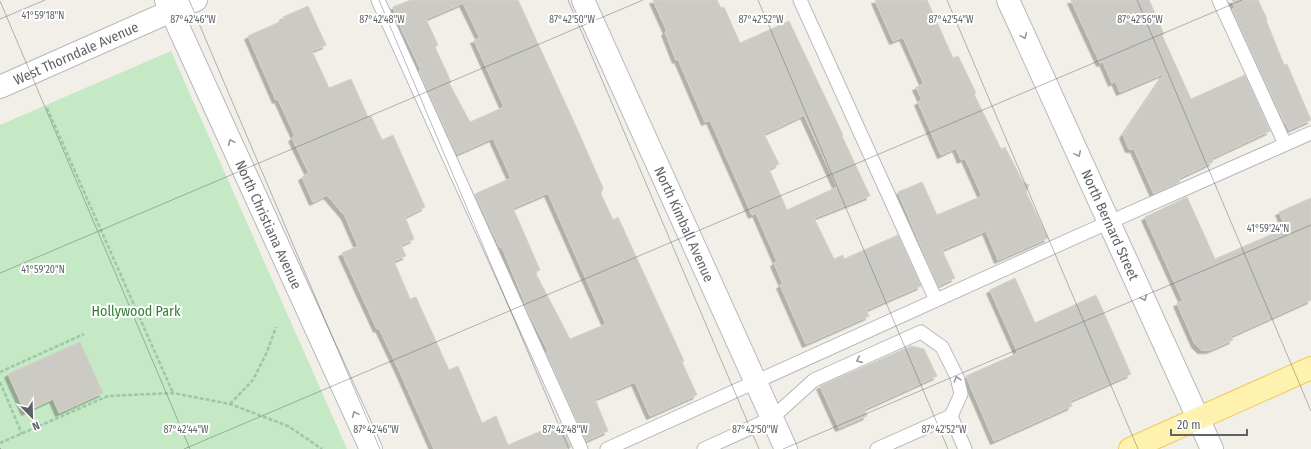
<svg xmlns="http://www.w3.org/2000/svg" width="1311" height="449" font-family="'Fira Sans Condensed',sans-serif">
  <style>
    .green { fill: #c5e8c5 }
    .building { fill: #cccac5; stroke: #d6d1c6; fill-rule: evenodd; filter: url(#shadow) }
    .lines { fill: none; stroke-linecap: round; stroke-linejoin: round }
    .lane-casing { stroke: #b5b8bc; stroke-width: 15 }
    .street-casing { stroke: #b5b8bc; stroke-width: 24 }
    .secondary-casing { stroke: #b6babf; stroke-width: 24 }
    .primary-casing { stroke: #f2c960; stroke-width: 24 }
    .path { stroke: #9cc7a9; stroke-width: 2.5; stroke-dasharray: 4 2; stroke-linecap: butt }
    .lane { stroke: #fff; stroke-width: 13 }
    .street { stroke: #fff; stroke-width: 22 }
    .secondary { stroke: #fff; stroke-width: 22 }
    .primary { stroke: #fff2af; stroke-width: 22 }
    .oneway { stroke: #979a9d }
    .ticks { fill: none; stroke: #5f6368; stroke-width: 1; stroke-opacity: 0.45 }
    .labels { text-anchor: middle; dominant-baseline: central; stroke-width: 4; stroke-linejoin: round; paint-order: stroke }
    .street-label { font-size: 14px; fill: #5f6368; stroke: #fff }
    .park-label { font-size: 14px; fill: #348238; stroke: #fff }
    .ticks-label { font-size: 10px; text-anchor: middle; fill: #5f6368; stroke: #fff; stroke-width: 4; stroke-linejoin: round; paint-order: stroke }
  </style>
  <defs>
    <filter id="shadow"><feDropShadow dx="-3.5" dy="3.5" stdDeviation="0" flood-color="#0004"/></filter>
  </defs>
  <rect width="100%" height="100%" fill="#f1efe8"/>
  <!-- green -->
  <polygon class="green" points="171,51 347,449 0,449 0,125"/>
  <!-- building -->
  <g class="building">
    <path d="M411 0H518L579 133 603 188 601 194 613 220 618 217 684 361 682 362 697 395 650 416 635 382 595 399 608 431 586 441 546 352 548 351 524 304 525 303 502 247 500 248 475 194 511 178 493 138 457 154 419 71 421 70 403 32 393 7ZM463 3 480 38 474 40 504 107 470 122 449 83 451 82 435 47 438 45 426 19ZM548 193 606 324 570 339 535 272 540 270 513 208Z"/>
    <path d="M653 0H717L721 8 724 7 740 43 789 21 843 135 842 136 870 196 814 218 834 259 843 255 844 259 898 235 921 286 866 310 869 316 806 344 780 285 783 284 774 263 777 261 756 213 752 215 710 120 705 122 678 59 676 60 665 32 667 31ZM804 115 837 187 787 210 769 169 779 164 764 134Z"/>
    <polygon points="875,0 927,0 953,58 958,56 963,66 976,93 974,94 1001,149 1005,147 1023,182 1029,185 1026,192 1048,238 998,260 986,231 942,250 955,278 938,286 898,192 922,182 937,215 982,196 965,158 961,160 956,148 941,155 918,102 922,100 916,87 924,84 903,37 893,41"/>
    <polygon points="1071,0 1149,0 1164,34 1162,35 1191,99 1245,75 1270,131 1212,158 1213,162 1179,178 1180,182 1154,194 1134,149 1129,149 1123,135 1165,73 1120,92 1115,81 1112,83 1103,62 1100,63"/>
    <polygon points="1232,0 1258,0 1267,19 1266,20 1284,65 1287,64 1311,120 1289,130 1286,124 1285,124 1232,9 1235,8"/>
    <polygon points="308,6 326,45 312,51 329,88 351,79 368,117 371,116 382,140 393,135 425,207 405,217 414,239 401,245 406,256 394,261 410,299 416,297 449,370 458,366 482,423 496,416 508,445 560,423 571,447 566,449 434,449 399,370 379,328 377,329 342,253 358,246 345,216 327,195 313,202 302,177 309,173 292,138 295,136 278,99 276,100 248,36 284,20 283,17"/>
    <polygon points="1187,197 1215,259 1286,228 1279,212 1311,198 1311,300 1231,336 1233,340 1210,350 1201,350 1195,344 1177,303 1183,301 1145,217"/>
    <polygon points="1015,278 1035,323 1096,295 1131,374 1070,401 1072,406 994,441 966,376 1018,353 990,290"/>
    <polygon points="80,342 103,393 59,413 53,399 25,412 8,374"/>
    <polygon points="911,346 924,349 937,376 865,409 867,416 839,428 820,386"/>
  </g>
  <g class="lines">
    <defs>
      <g id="lane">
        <polyline points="378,0 581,449"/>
        <polyline points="800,0 936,300"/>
        <polyline points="1219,0 1285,144"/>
        <polyline points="607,449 1078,236 1311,133"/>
        <polyline points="704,449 772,418 814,380 921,332 942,347 957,377 961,394 951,416"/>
        <polyline points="877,449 951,416 965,449"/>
      </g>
      <g id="street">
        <path id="s1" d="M166 0 371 449"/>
        <path id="s2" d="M1008 0 1212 449"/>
        <path id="s3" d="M0 87 196 0"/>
      </g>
      <g id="secondary">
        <path id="s4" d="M583 0 786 449"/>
      </g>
      <polyline id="primary" points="1130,449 1311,368"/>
    </defs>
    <!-- lane casing -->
    <use href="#lane" class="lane-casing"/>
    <!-- street casing -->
    <use href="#street" class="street-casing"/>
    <!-- secondary casing -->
    <use href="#secondary" class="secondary-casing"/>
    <!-- primary casing -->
    <use href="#primary" class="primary-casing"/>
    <!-- path -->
    <g class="path">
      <polyline points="47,108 173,393"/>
      <polyline points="0,372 84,334"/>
      <polyline points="0,382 22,434"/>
      <polyline points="230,404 253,380 267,352 276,327"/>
      <polyline points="0,443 108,396 173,393 230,404 288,426 322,449"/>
    </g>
    <!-- lane -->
    <use href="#lane" class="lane"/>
    <!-- street -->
    <use href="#street" class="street"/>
    <!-- secondary -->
    <use href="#secondary" class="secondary"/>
    <!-- primary -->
    <use href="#primary" class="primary"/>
  </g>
  <!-- one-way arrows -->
  <defs><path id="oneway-chevron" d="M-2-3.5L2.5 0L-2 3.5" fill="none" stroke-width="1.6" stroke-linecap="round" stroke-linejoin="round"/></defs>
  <g class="oneway">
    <use href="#oneway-chevron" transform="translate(1024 36) rotate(66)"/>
    <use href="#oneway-chevron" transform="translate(231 142) rotate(-114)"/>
    <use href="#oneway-chevron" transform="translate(1078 154) rotate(66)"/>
    <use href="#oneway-chevron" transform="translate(1144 298) rotate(66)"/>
    <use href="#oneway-chevron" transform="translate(859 360) rotate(156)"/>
    <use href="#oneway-chevron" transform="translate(957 379) rotate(-107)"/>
    <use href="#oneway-chevron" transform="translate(355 414) rotate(-114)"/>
  </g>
  <!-- ticks -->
  <path class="ticks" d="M189 0 380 449M379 0 569 449M568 0 759 449M758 0 948 449M947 0 1138 449M1137 0 1311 411M0 1 190 449M0 19 45 0M0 273 643 0M0 448 1 449M184 449 1242 0M783 449 1311 225"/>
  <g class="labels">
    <!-- street labels -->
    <g class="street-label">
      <text stroke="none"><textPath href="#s3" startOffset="83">West Thorndale Avenue</textPath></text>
      <text stroke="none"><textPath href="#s1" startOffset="247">North Christiana Avenue</textPath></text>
      <text stroke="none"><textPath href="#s4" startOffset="246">North Kimball Avenue</textPath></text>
      <text stroke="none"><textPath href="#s2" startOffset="247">North Bernard Street</textPath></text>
    </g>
    <!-- park labels -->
    <g class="park-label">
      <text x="136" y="311">Hollywood Park</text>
    </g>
  </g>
  <g class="ticks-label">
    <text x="43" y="19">41°59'18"N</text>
    <text x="193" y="23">87°42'46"W</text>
    <text x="382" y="23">87°42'48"W</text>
    <text x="572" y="23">87°42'50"W</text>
    <text x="761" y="23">87°42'52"W</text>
    <text x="1140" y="23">87°42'56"W</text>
    <text x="951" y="23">87°42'54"W</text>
    <text x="1268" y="232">41°59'24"N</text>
    <text x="43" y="273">41°59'20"N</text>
    <text x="186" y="433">87°42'44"W</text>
    <text x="376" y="433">87°42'46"W</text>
    <text x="565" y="433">87°42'48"W</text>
    <text x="755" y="433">87°42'50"W</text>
    <text x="944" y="433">87°42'52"W</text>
  </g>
  <!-- north arrow -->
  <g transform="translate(32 417) rotate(157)" stroke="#ffffff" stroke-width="3" paint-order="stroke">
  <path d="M0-3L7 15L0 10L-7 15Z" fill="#5f6368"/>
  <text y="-6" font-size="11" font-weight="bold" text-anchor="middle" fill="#5f6368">N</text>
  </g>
  <!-- scale -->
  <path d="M1171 429v6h76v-6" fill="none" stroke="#5f6368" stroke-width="2"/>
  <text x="1177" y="429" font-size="12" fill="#5f6368" stroke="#ffffff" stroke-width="3" paint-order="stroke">20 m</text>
</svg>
